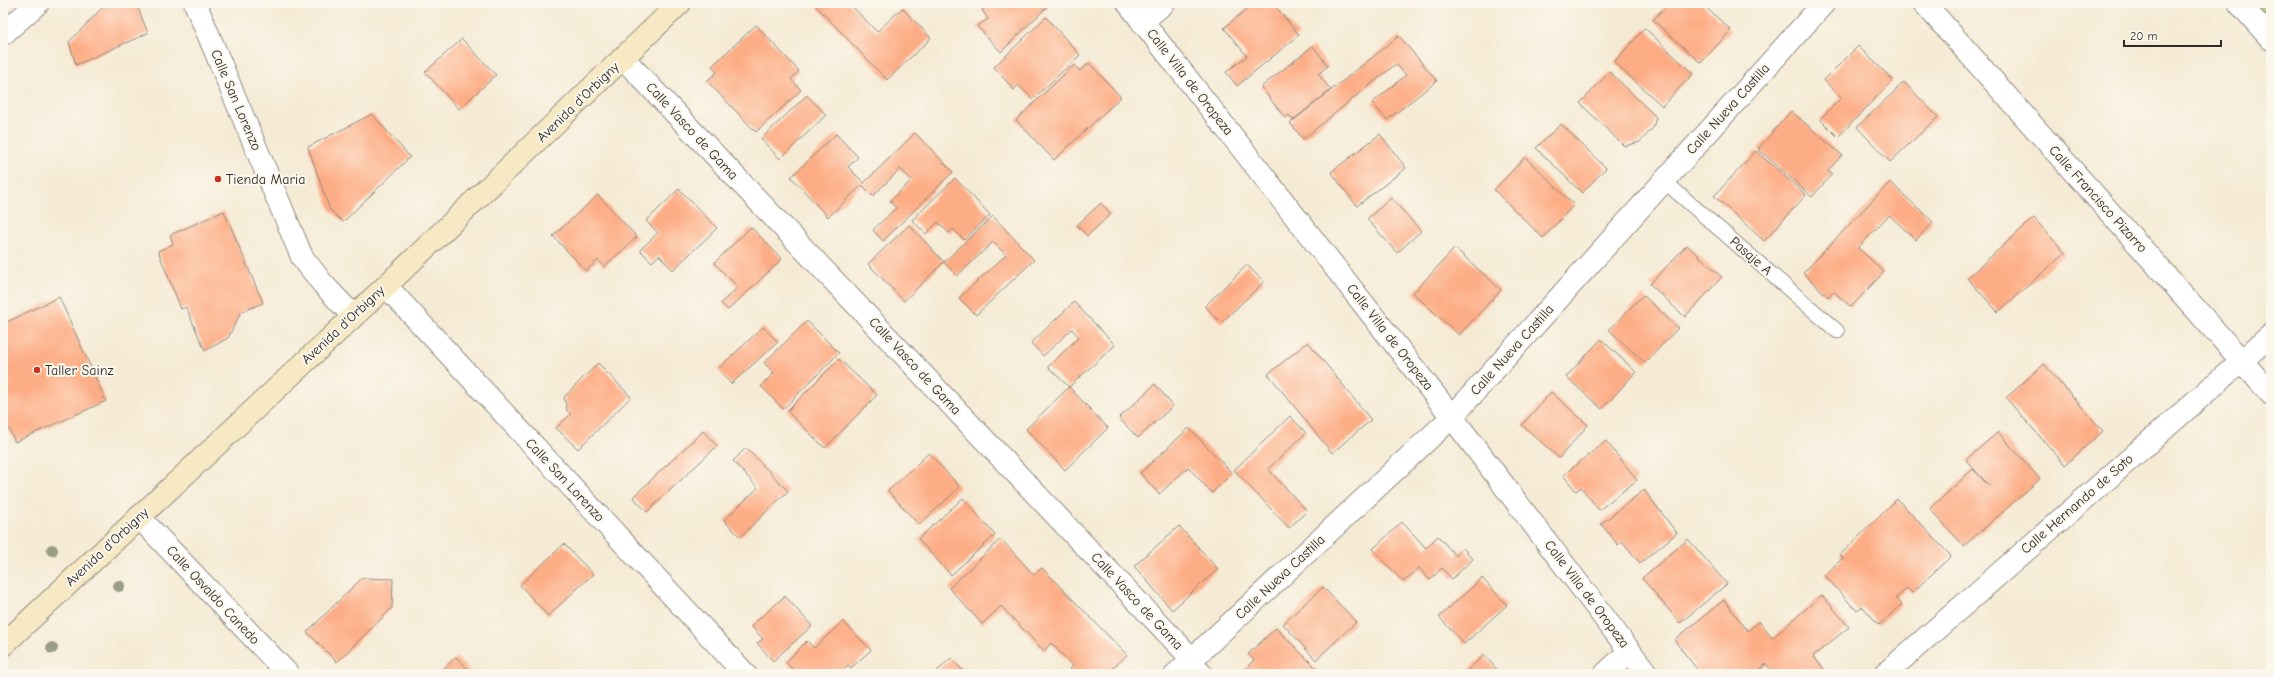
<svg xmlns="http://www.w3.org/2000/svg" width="2274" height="677" font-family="'Comic Neue',sans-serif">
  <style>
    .park { fill: #a7d07b; stroke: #697e53 }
    .building { fill: #fdad85 }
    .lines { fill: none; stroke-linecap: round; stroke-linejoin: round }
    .lane-casing { stroke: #908b80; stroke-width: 16 }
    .street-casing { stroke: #908b80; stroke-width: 24 }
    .secondary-casing { stroke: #908b80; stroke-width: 24 }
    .lane { stroke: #fff; stroke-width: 14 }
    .street { stroke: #fff; stroke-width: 22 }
    .secondary { stroke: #f6e9c3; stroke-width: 22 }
    .tree { fill: #9a9d85 }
    .poi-dot { fill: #c8321e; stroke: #fbf7ec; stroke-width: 1.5 }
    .labels { text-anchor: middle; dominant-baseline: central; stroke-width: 4; stroke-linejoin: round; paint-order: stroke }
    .street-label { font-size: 14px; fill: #2b2b2b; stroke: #fbf7ec }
    .poi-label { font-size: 14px; fill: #2b2b2b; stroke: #fbf7ec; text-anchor: start }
  </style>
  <rect width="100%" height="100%" fill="#fbf7ec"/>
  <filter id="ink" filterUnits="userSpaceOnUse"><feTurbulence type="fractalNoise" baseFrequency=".025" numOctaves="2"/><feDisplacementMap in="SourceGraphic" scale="8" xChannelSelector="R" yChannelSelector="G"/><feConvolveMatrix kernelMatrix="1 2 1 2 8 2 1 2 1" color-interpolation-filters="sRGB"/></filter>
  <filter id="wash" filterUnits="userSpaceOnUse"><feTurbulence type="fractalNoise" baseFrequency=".012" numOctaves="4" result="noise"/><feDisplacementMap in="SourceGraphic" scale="16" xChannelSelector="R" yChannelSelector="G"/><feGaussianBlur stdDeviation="0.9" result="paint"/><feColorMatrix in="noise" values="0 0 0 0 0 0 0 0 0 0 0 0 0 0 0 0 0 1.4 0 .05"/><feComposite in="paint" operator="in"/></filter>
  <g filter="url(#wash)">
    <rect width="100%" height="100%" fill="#f5ebd5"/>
    <!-- park -->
    <polygon class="park" points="2253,3 2271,3 2271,23"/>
    <g id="blocks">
      <!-- building -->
      <g class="building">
        <polygon points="107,3 136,3 148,33 76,65 69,42"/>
        <polygon points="813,3 849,3 877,32 902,8 931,38 887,80"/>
        <polygon points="990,3 1049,3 1050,4 1001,52 977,26 988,19 982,10"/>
        <polygon points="1254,3 1273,3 1299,35 1237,86 1226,72 1247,56 1224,28"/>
        <polygon points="1668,3 1701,3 1731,30 1701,63 1653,20"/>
        <polygon points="1046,17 1080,55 1033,99 1018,85 1014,90 994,67"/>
        <polygon points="756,25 799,71 791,79 801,90 756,132 707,81 717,72 712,66"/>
        <polygon points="1645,28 1693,74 1662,106 1614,62"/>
        <polygon points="1399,36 1437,81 1387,120 1372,103 1406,75 1396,64 1303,139 1290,123"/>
        <polygon points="462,39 496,75 459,109 425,72"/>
        <polygon points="1313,46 1328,66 1318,74 1331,90 1293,120 1289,115 1285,118 1261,87"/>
        <polygon points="1858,46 1893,80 1838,137 1820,119 1841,98 1824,80"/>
        <polygon points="1089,63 1121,97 1054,160 1016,120 1074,65 1080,71"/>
        <polygon points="1610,72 1656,117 1653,128 1640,142 1624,146 1580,103"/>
        <polygon points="1904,82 1938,117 1890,162 1857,127"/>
        <polygon points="807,95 826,115 780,159 761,139"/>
        <polygon points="1791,111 1842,155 1828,171 1832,174 1812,197 1758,149"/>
        <polygon points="372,114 410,157 343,222 330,210 308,147"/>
        <polygon points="1561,124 1606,168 1582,193 1536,148"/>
        <polygon points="915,133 953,172 883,241 873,230 896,208 890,201 912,180 900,169 873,196 862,185 828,217 791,177 836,134 858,157 848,167 864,183"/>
        <polygon points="1380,134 1406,168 1357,206 1331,172"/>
        <polygon points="1756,151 1806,195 1764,241 1714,196"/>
        <polygon points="1525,157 1574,205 1543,238 1494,190"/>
        <polygon points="955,178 990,215 964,240 953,229 949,233 938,222 926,234 912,220"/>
        <polygon points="1890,182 1933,222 1916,240 1889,215 1858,248 1884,272 1851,307 1833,291 1828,297 1803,273"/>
        <polygon points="679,189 717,228 673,270 659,255 652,262 640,250 658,233 646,221"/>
        <polygon points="598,195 637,237 604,267 598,260 586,271 553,236"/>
        <polygon points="1391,198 1421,231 1397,253 1367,219"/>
        <polygon points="1101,203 1111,214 1087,236 1077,225"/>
        <polygon points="224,211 263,303 241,312 228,338 205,351 186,307 181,309 158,251 173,244 170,235"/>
        <polygon points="993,216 1034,260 976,315 959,298 1006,255 993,242 957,276 944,262"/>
        <polygon points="2034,218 2065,253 1998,312 1967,278"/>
        <polygon points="909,225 944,262 904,301 868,264"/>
        <polygon points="751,227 782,259 728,310 721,303 738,287 714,263"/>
        <polygon points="1687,245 1722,277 1685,317 1650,284"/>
        <polygon points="1455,248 1501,290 1459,335 1413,293"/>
        <polygon points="1247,265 1264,282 1221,323 1205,306"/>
        <polygon points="1643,295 1678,328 1645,363 1609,330"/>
        <polygon points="59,297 106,401 15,442 3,416 3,324"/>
        <polygon points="1074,302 1115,345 1069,387 1048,367 1079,337 1072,329 1043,356 1031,343"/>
        <polygon points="807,321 839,353 783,409 761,386 774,373 764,363"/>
        <polygon points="763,327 778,342 731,384 718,369"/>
        <polygon points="1601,339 1636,372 1602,409 1566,377"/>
        <polygon points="1308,342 1371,420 1332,453 1268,374"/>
        <polygon points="839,359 877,395 825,448 787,411"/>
        <polygon points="598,363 631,397 578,449 556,428 571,414 567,411 564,397"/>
        <polygon points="2044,364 2103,431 2065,465 2006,398"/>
        <polygon points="1155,384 1173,406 1138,438 1119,418"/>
        <polygon points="1069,387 1108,428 1065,470 1026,429"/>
        <polygon points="1551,392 1588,425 1559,458 1522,425"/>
        <polygon points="1290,416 1306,433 1268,469 1307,511 1289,528 1234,470"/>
        <polygon points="1189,428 1232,473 1212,493 1188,467 1159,494 1140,473"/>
        <polygon points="703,431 717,446 647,512 633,497"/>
        <polygon points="1998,432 2040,479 1964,546 1930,509 1973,469 1989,486 1966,460"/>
        <polygon points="1606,441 1637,480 1599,510 1581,487 1576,491 1563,475"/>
        <polygon points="746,448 788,491 740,537 724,520 758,488 733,461"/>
        <polygon points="929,453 960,487 919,525 888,491"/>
        <polygon points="1644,490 1677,533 1640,563 1622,541 1618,545 1601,524"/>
        <polygon points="963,498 995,535 951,575 918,539"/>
        <polygon points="1897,499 1951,556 1912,593 1907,588 1896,598 1902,604 1879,625 1863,607 1857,611 1824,575 1843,558 1840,555"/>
        <polygon points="1402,522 1426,548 1438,536 1456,556 1463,548 1473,559 1452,579 1442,568 1430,580 1419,568 1403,582 1373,549"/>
        <polygon points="1179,526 1218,569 1172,610 1134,566"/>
        <polygon points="1001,539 1034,575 1042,568 1127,655 1107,674 1074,674 1070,669 1073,666 1051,643 1044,651 1001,606 982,624 949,588"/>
        <polygon points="1688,539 1727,584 1680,623 1642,578"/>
        <polygon points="564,544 593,574 548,616 520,585"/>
        <polygon points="362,578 393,579 392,608 337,662 307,632"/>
        <polygon points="1482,578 1507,605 1464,644 1439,617"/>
        <polygon points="1323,587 1356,622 1316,660 1283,624"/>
        <polygon points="1822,595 1849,627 1813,656 1828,674 1775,674 1766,664 1755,674 1701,674 1674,640 1724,600 1748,631 1759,621 1772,638"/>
        <polygon points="785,596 812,626 773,661 757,643 763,639 751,626"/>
        <polygon points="843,621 871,650 851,668 848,665 841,672 843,674 797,674 786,662 807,641 814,648"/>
        <polygon points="1276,628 1322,674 1244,674 1242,672 1254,660 1248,654"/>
        <polygon points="1484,655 1501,674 1464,674"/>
        <polygon points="456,657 473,674 438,674"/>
        <polygon points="951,658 966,674 934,674"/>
      </g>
    </g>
  </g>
  <g filter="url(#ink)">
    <use href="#blocks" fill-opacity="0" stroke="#908b80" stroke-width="1"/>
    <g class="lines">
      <defs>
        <g id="lane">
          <polyline points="1664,181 1837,331"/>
          <polyline points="1192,659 1207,674"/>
        </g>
        <g id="street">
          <polyline points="195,3 302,257 323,284 353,316"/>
          <polyline points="1128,3 1452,417 1647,674"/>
          <polyline points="1924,3 2271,394"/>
          <polyline points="2239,3 2271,39"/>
          <polyline points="1142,22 1164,3"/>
          <polyline points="3,34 38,3"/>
          <polyline points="623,58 1192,659"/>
          <polyline points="386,286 745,674"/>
          <polyline points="139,517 288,674"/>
          <polyline points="1176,674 1452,417 1824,3"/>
          <polyline points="1605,674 1630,651"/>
          <polyline points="1885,674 2271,335"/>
        </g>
        <polyline id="secondary" points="3,645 386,286 680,3"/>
      </defs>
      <!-- lane casing -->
      <use href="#lane" class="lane-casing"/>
      <!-- street casing -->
      <use href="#street" class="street-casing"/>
      <!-- secondary casing -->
      <use href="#secondary" class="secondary-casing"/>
      <!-- lane -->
      <use href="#lane" class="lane"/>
      <!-- street -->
      <use href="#street" class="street"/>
      <!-- secondary -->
      <use href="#secondary" class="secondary"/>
    </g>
    <!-- trees -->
    <g class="tree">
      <circle cx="52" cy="550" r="6"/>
      <circle cx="119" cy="586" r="6"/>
      <circle cx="52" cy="648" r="6"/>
    </g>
  </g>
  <!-- markers -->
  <g class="poi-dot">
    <circle cx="218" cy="179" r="4"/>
    <circle cx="37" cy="370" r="4"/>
  </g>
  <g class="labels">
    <!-- street labels -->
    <g class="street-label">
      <text transform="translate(1190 82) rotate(52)">Calle Villa de Oropeza</text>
      <text transform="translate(236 100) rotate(67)">Calle San Lorenzo</text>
      <text transform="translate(578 102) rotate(-44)">Avenida d'Orbigny</text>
      <text transform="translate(1728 109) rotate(-48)">Calle Nueva Castilla</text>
      <text transform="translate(692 131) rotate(47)">Calle Vasco de Gama</text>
      <text transform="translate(2098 199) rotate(48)">Calle Francisco Pizarro</text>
      <text transform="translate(1751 256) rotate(41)">Pasaje A</text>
      <text transform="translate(343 325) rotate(-43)">Avenida d'Orbigny</text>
      <text transform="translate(1390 337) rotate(52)">Calle Villa de Oropeza</text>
      <text transform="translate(1512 350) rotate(-48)">Calle Nueva Castilla</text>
      <text transform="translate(915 366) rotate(47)">Calle Vasco de Gama</text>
      <text transform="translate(565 480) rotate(47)">Calle San Lorenzo</text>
      <text transform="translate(2077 504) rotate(-41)">Calle Hernando de Soto</text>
      <text transform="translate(107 547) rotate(-43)">Avenida d'Orbigny</text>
      <text transform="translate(1280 577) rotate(-43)">Calle Nueva Castilla</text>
      <text transform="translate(1587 594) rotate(53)">Calle Villa de Oropeza</text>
      <text transform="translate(213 595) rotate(47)">Calle Osvaldo Canedo</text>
      <text transform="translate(1137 601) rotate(47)">Calle Vasco de Gama</text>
    </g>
    <!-- poi labels -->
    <g class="poi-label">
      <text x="226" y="179">Tienda Maria</text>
      <text x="45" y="370">Taller Sainz</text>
    </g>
  </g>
  <!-- margin -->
  <rect width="2274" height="677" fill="none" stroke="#fbf7ec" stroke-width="16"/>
  <!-- scale -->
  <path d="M2124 40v6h97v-6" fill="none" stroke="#2b2b2b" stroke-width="2"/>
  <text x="2130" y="40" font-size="12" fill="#2b2b2b" stroke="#fbf7ec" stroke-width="3" paint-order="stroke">20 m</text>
</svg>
